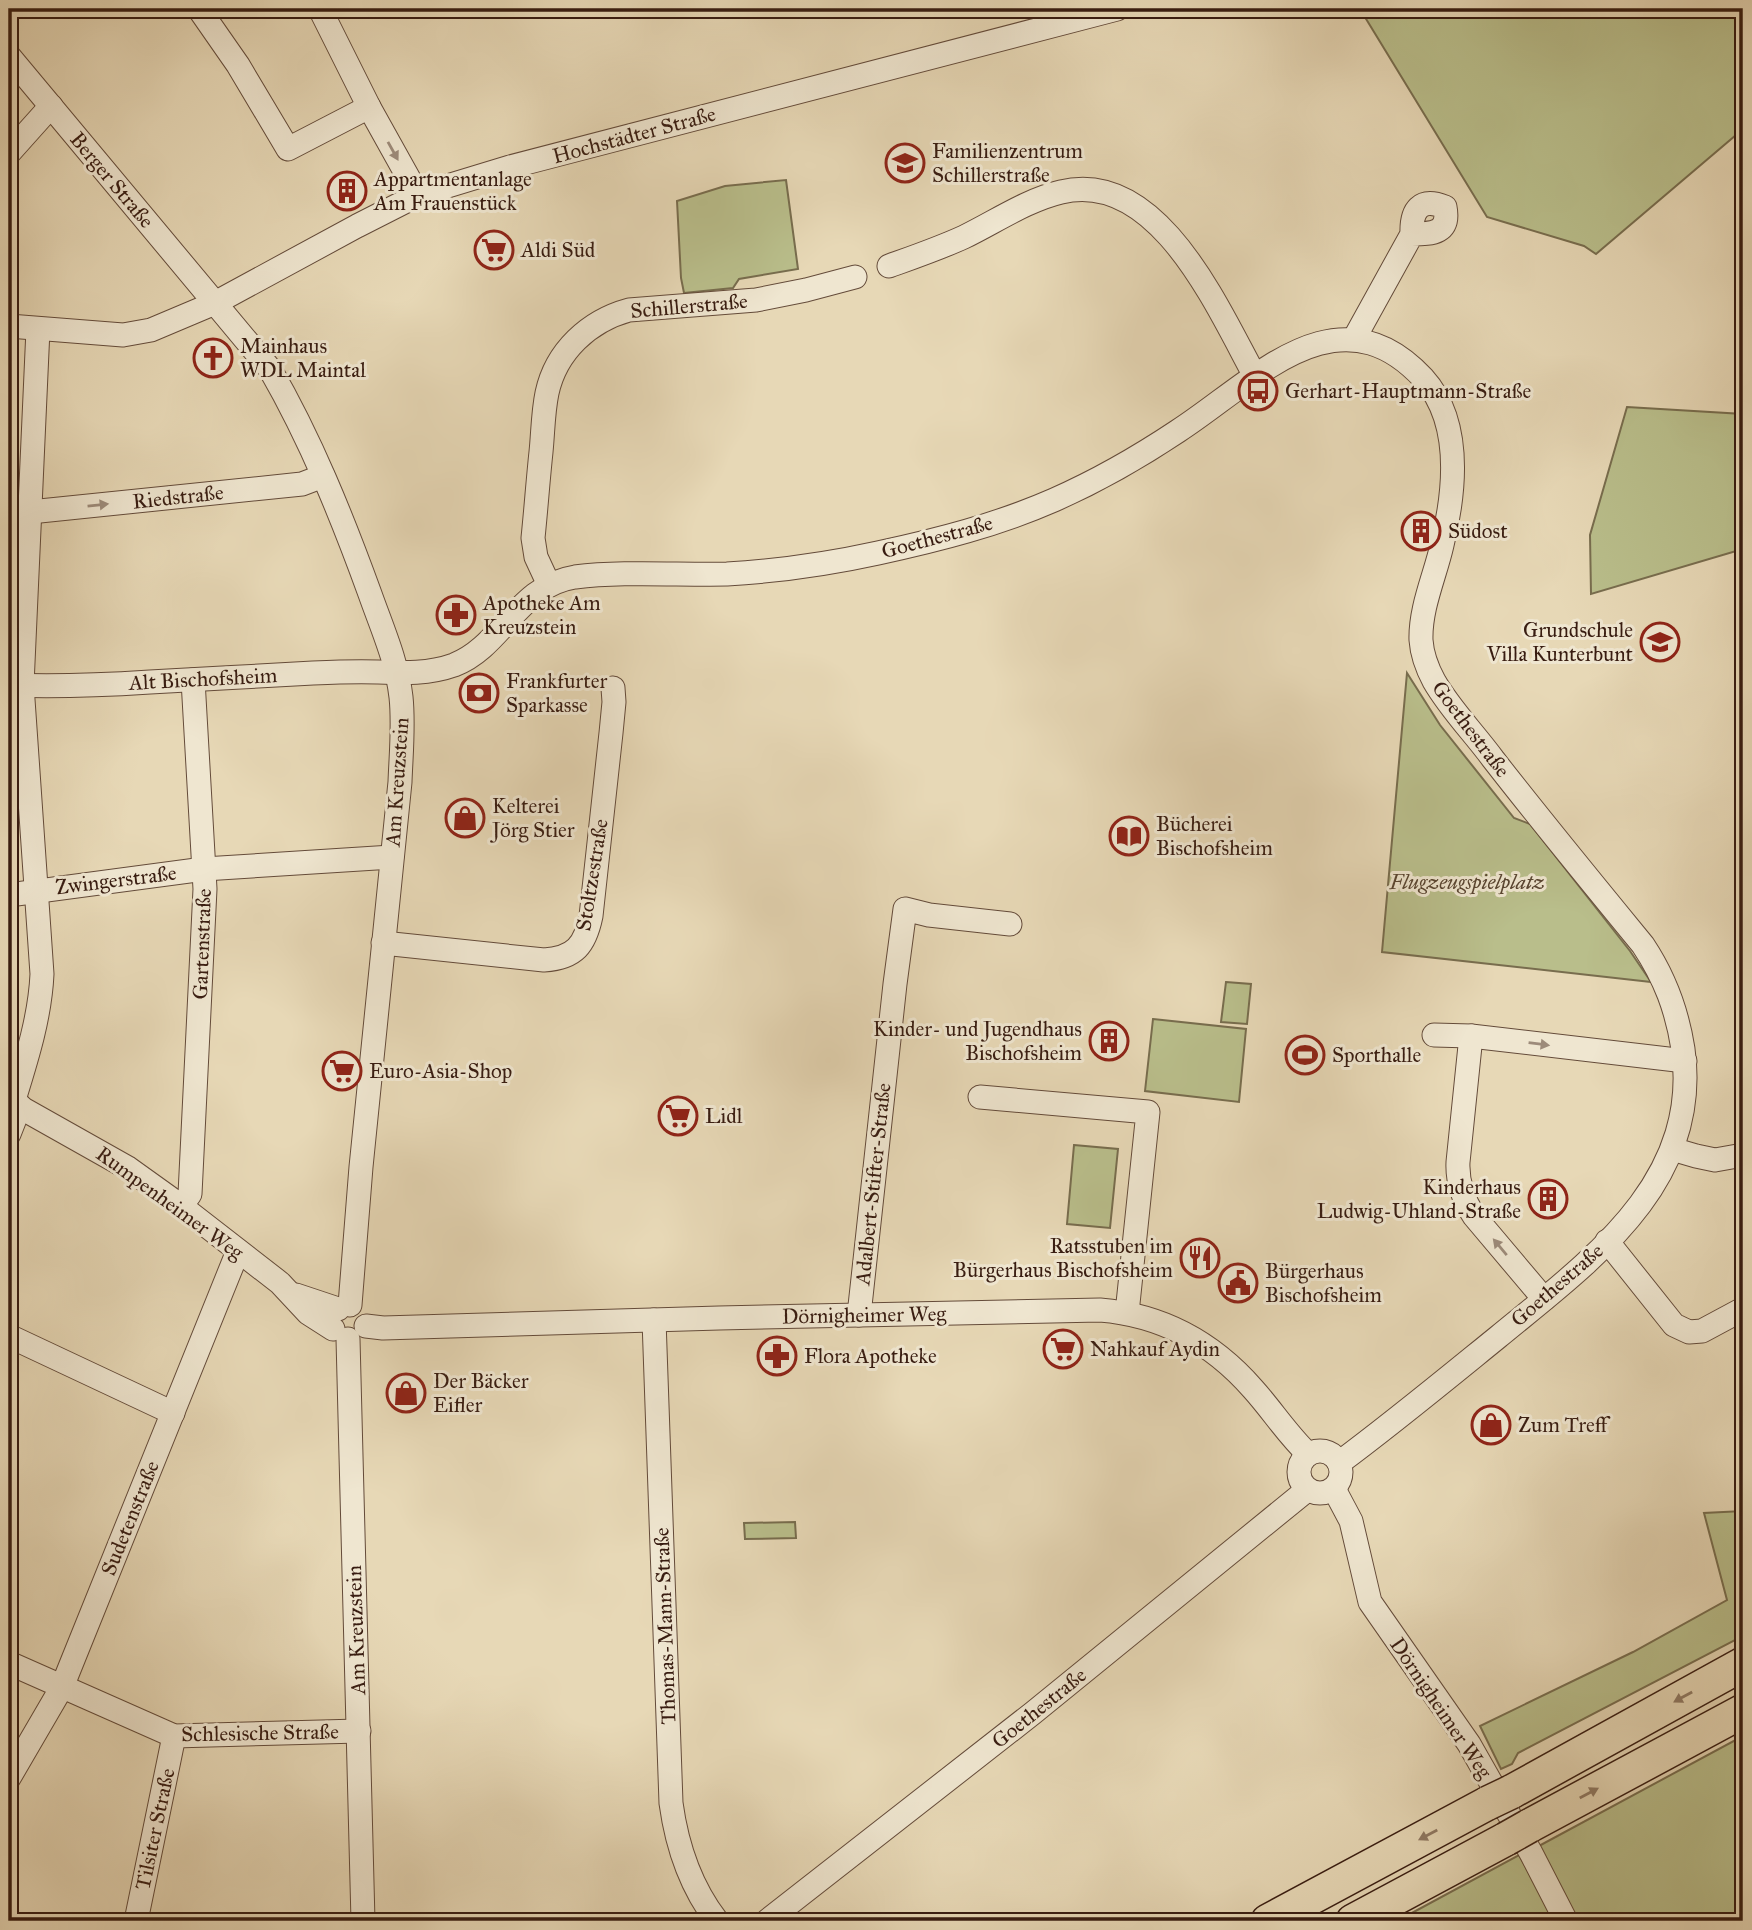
<svg xmlns="http://www.w3.org/2000/svg" width="1752" height="1930" font-family="'IM FELL Great Primer',serif">
  <style>
    .green { fill: #b9be8b; stroke: #786d4e; stroke-width: 2 }
    .lines { fill: none; stroke-linecap: round; stroke-linejoin: round }
    .minor-casing { stroke: #644b3a; stroke-width: 25 }
    .highway-casing { stroke: #381c11; stroke-width: 36 }
    .minor { stroke: #efe6d0; stroke-width: 23 }
    .highway { stroke: #e7d8b6; stroke-width: 33 }
    .highway-bridge-casing { stroke: #381c11; stroke-width: 36; stroke-linecap: butt }
    .highway-bridge { stroke: #e7d8b6; stroke-width: 33 }
    .oneway { fill: #9d8b7a }
    .oneway2 { fill: #907a64 }
    .labels { text-anchor: middle; dominant-baseline: central; stroke-width: 6; stroke-linejoin: round; paint-order: stroke }
    .street-label { font-size: 21px; fill: #381c11; stroke: #efe6d0 }
    .poi-label { font-size: 21px; fill: #381c11; stroke: #efe6d0; text-anchor: start }
    .park-label { font-size: 21px; font-style: italic; fill: #584430; stroke: #efe6d0 }
  </style>
  <rect width="100%" height="100%" fill="#e7d8b6"/>
  <filter id="stains"><feTurbulence type="fractalNoise" baseFrequency=".00286" numOctaves="4"/><feColorMatrix values="0 0 0 0 .2 0 0 0 0 .09 0 0 0 0 .02 0 0 0 .5 -.17"/></filter>
  <radialGradient id="worn" r=".72"><stop offset=".6" stop-color="#630" stop-opacity="0"/><stop offset="1" stop-color="#630" stop-opacity=".3"/></radialGradient>
  <!-- green -->
  <g class="green">
    <polygon points="1360,9 1743,9 1743,129 1596,254 1584,246 1487,217"/>
    <polygon points="786,180 798,269 739,279 733,288 684,293 681,278 677,201 725,186"/>
    <polygon points="1627,407 1743,414 1743,549 1591,594 1590,535"/>
    <polygon points="1407,673 1440,725 1514,818 1530,824 1630,951 1651,982 1382,952"/>
    <polygon points="1226,982 1251,984 1247,1024 1221,1022"/>
    <polygon points="1153,1019 1246,1029 1239,1102 1145,1091"/>
    <polygon points="1074,1145 1118,1149 1110,1228 1067,1224"/>
    <polygon points="1743,1511 1743,1636 1518,1753 1512,1764 1501,1769 1480,1726 1633,1652 1727,1600 1704,1513"/>
    <polygon points="795,1522 796,1538 745,1539 744,1523"/>
    <polygon points="1743,1736 1743,1921 1575,1921 1537,1847"/>
    <polygon points="1519,1855 1556,1921 1397,1921"/>
  </g>
  <g class="lines">
    <defs>
      <g id="minor">
        <polyline points="199,9 238,65 288,149 369,107"/>
        <polyline points="320,9 369,107 418,195"/>
        <path d="M9 56 270 369C311 440 342 517 370 594 382 628 397 661 401 697 404 725 401 754 400 782L361 1167 350 1305"/>
        <polyline points="9,153 51,106"/>
        <path d="M889 266C914 257 940 248 964 237 995 222 1027 200 1061 192 1158 168 1218 309 1255 376"/>
        <polyline points="9,326 123,335 151,330 215,303 357,226 418,195 510,167 1117,9"/>
        <path d="M1354 339 1412 234C1411 210 1420 197 1445 207 1450 233 1433 234 1412 234"/>
        <polyline points="30,512 302,484 323,476"/>
        <path d="M549 585 536 557 533 538C536 509 538 480 541 452 543 432 543 412 547 393 556 351 589 321 629 310L756 300 806 290 855 277"/>
        <path d="M9 685C56 687 103 685 150 682 204 679 259 676 313 673 335 672 357 671 378 672 404 673 429 674 454 665 503 646 517 586 575 577 622 571 678 575 727 574 778 571 828 564 878 553 938 540 997 525 1054 500 1097 481 1139 457 1178 431 1254 382 1337 286 1423 378 1463 422 1455 492 1442 545 1435 576 1420 608 1421 640 1422 655 1427 668 1434 681 1450 709 1474 733 1493 759 1542 822 1593 884 1643 945 1665 978 1677 1010 1683 1049 1702 1183 1589 1262 1498 1337 1445 1380 1393 1423 1339 1463"/>
        <polyline points="9,895 204,869 392,857"/>
        <path d="M383 943 544 960C575 958 585 945 591 916L611 733 614 702 613 688"/>
        <polyline points="1434,1035 1471,1036 1685,1061"/>
        <path d="M1471 1036 1458 1162C1457 1182 1463 1199 1474 1216L1544 1299"/>
        <polyline points="980,1097 1148,1112 1127,1313"/>
        <polyline points="9,1101 128,1168 181,1206 280,1283 308,1313 333,1329"/>
        <path d="M13 1103C26 1061 40 1018 42 974L22 685 38 329"/>
        <polyline points="9,1134 20,1106"/>
        <polyline points="1672,1149 1696,1156 1715,1160 1743,1155"/>
        <polyline points="181,1206 190,1194 205,889 193,680"/>
        <polyline points="1607,1241 1674,1325 1689,1332 1702,1331 1743,1309"/>
        <polyline points="296,1295 338,1309"/>
        <polyline points="859,1315 895,984 905,909 929,915 1010,924"/>
        <path d="M654 1320 671 1803C677 1847 690 1886 717 1921"/>
        <path d="M366 1326 383 1328 719 1318 1100 1310C1162 1315 1212 1342 1253 1389 1272 1410 1287 1434 1308 1454"/>
        <polyline points="9,1336 173,1413"/>
        <polyline points="348,1339 363,1921"/>
        <circle cx="1320" cy="1472" r="21"/>
        <polyline points="1334,1489 1351,1521 1370,1602 1469,1744 1531,1853 1566,1921"/>
        <polyline points="9,1663 174,1736 359,1731"/>
        <polyline points="9,1778 62,1687 238,1251"/>
        <polyline points="136,1921 174,1736"/>
        <polyline points="767,1921 1033,1713 1307,1490"/>
      </g>
      <g id="highway">
        <polyline points="1511,1792 1743,1664"/>
        <polyline points="1529,1826 1743,1711"/>
        <polyline points="1268,1921 1488,1803"/>
        <polyline points="1353,1921 1506,1839"/>
      </g>
    </defs>
    <!-- minor casing -->
    <use href="#minor" class="minor-casing"/>
    <!-- highway casing -->
    <use href="#highway" class="highway-casing"/>
    <!-- minor -->
    <use href="#minor" class="minor"/>
    <!-- highway -->
    <use href="#highway" class="highway"/>
    <defs>
      <g id="highway-bridge">
        <polyline points="1488,1803 1511,1792"/>
        <polyline points="1506,1839 1529,1826"/>
      </g>
    </defs>
    <!-- highway-bridge casing -->
    <use href="#highway-bridge" class="highway-bridge-casing"/>
    <!-- highway-bridge -->
    <use href="#highway-bridge" class="highway-bridge"/>
  </g>
  <!-- one-way arrows -->
  <defs><path id="oneway-solid" d="M-6-.8H1V-3.2L6.5 0L1 3.2V.8H-6Z" transform="scale(1.75)"/></defs>
  <g class="oneway">
    <use href="#oneway-solid" transform="translate(393 151) rotate(61)"/>
    <use href="#oneway-solid" transform="translate(98 505) rotate(-6)"/>
    <use href="#oneway-solid" transform="translate(1539 1044) rotate(7)"/>
    <use href="#oneway-solid" transform="translate(1500 1247) rotate(-130)"/>
  </g>
  <g class="oneway2">
    <use href="#oneway-solid" transform="translate(1683 1697) rotate(151)"/>
    <use href="#oneway-solid" transform="translate(1589 1793) rotate(-28)"/>
    <use href="#oneway-solid" transform="translate(1428 1835) rotate(152)"/>
  </g>
  <!-- icons -->
  <defs>
    <symbol id="school-ring" viewBox="-11 -11 22 22"><circle r="9.5" fill="#efe6d0" stroke="#8f2418" stroke-width="1.5"/><path d="M0-5L7-2L0 1L-7-2ZM-4 1L0 2.5L4 1V4Q0 6-4 4Z" fill="#8f2418"/></symbol>
    <symbol id="building-ring" viewBox="-11 -11 22 22"><circle r="9.5" fill="#efe6d0" stroke="#8f2418" stroke-width="1.5"/><path d="M-4-6H4V6H1V3H-1V6H-4ZM-2.5-4.3h1.7v1.8h-1.7ZM.8-4.3h1.7v1.8H.8ZM-2.5-1h1.7V.8h-1.7ZM.8-1h1.7V.8H.8Z" fill="#8f2418"/></symbol>
    <symbol id="supermarket-ring" viewBox="-11 -11 22 22"><circle r="9.5" fill="#efe6d0" stroke="#8f2418" stroke-width="1.5"/><path d="M-6-5.5h2.5l.6 2H6L4.5 2H-2.5L-4.4-4H-6ZM-1.5 3.2a1.3 1.3 0 1 0 .1 0ZM3 3.2a1.3 1.3 0 1 0 .1 0Z" fill="#8f2418"/></symbol>
    <symbol id="church-ring" viewBox="-11 -11 22 22"><circle r="9.5" fill="#efe6d0" stroke="#8f2418" stroke-width="1.5"/><path d="M-1.2-6h2.4v3.5h3.3v2.4h-3.3V6h-2.4V-.1h-3.3v-2.4h3.3Z" fill="#8f2418"/></symbol>
    <symbol id="bus-ring" viewBox="-11 -11 22 22"><circle r="9.5" fill="#efe6d0" stroke="#8f2418" stroke-width="1.5"/><path d="M-5-6H5V4H4V6H2V4H-2V6H-4V4H-5ZM-3.5-4V0h7V-4ZM-3.5 1.2v1.5H-2V1.2ZM2 1.2v1.5H3.5V1.2Z" fill="#8f2418"/></symbol>
    <symbol id="pharmacy-ring" viewBox="-11 -11 22 22"><circle r="9.5" fill="#efe6d0" stroke="#8f2418" stroke-width="1.5"/><path d="M-2-6h4v4h4v4h-4v4h-4v-4h-4v-4h4Z" fill="#8f2418"/></symbol>
    <symbol id="bank-ring" viewBox="-11 -11 22 22"><circle r="9.5" fill="#efe6d0" stroke="#8f2418" stroke-width="1.5"/><path d="M-6-4H6V4H-6ZM0-2.3a2.3 2.3 0 1 0 0 4.6a2.3 2.3 0 1 0 0-4.6Z" fill="#8f2418"/></symbol>
    <symbol id="shop-ring" viewBox="-11 -11 22 22"><circle r="9.5" fill="#efe6d0" stroke="#8f2418" stroke-width="1.5"/><path d="M-5-2.5h2.3a2.7 3.5 0 0 1 5.4 0H5L5.5 6h-11ZM-1.5-2.5h3a1.5 2.3 0 0 0-3 0Z" fill="#8f2418"/></symbol>
    <symbol id="library-ring" viewBox="-11 -11 22 22"><circle r="9.5" fill="#efe6d0" stroke="#8f2418" stroke-width="1.5"/><path d="M-6-4Q-3-5.5-.7-3.5V5Q-3 3-6 4ZM6-4Q3-5.5 .7-3.5V5Q3 3 6 4Z" fill="#8f2418"/></symbol>
    <symbol id="stadium-ring" viewBox="-11 -11 22 22"><circle r="9.5" fill="#efe6d0" stroke="#8f2418" stroke-width="1.5"/><path d="M0-5a6.5 5 0 1 0 0 10a6.5 5 0 1 0 0-10ZM-3.5-1.8h7v3.6h-7Z" fill="#8f2418"/></symbol>
    <symbol id="restaurant-ring" viewBox="-11 -11 22 22"><circle r="9.5" fill="#efe6d0" stroke="#8f2418" stroke-width="1.5"/><path d="M-5-6h1v4h1v-4h1v4h1v-4h1v5L-1.5 .5V6h-2V.5L-5-1ZM5-6V6H3V1.5H1.5Q1.5-4 5-6Z" fill="#8f2418"/></symbol>
    <symbol id="civic-ring" viewBox="-11 -11 22 22"><circle r="9.5" fill="#efe6d0" stroke="#8f2418" stroke-width="1.5"/><path d="M-.6-6.5H3V-4.5H.6V-3L4-1V1h2V6H-6V1h2V-1L-.6-3ZM-1.2 2.5V6h2.4V2.5Z" fill="#8f2418"/></symbol>
  </defs>
  <g fill-rule="evenodd">
    <use href="#school-ring" x="883" y="141" width="44" height="44"/>
    <use href="#building-ring" x="325" y="169" width="44" height="44"/>
    <use href="#supermarket-ring" x="472" y="228" width="44" height="44"/>
    <use href="#church-ring" x="191" y="336" width="44" height="44"/>
    <use href="#bus-ring" x="1236" y="369" width="44" height="44"/>
    <use href="#building-ring" x="1399" y="509" width="44" height="44"/>
    <use href="#pharmacy-ring" x="434" y="593" width="44" height="44"/>
    <use href="#school-ring" x="1638" y="620" width="44" height="44"/>
    <use href="#bank-ring" x="457" y="671" width="44" height="44"/>
    <use href="#shop-ring" x="443" y="796" width="44" height="44"/>
    <use href="#library-ring" x="1107" y="814" width="44" height="44"/>
    <use href="#building-ring" x="1087" y="1019" width="44" height="44"/>
    <use href="#stadium-ring" x="1283" y="1033" width="44" height="44"/>
    <use href="#supermarket-ring" x="320" y="1049" width="44" height="44"/>
    <use href="#supermarket-ring" x="656" y="1094" width="44" height="44"/>
    <use href="#building-ring" x="1526" y="1177" width="44" height="44"/>
    <use href="#restaurant-ring" x="1178" y="1236" width="44" height="44"/>
    <use href="#civic-ring" x="1216" y="1261" width="44" height="44"/>
    <use href="#supermarket-ring" x="1041" y="1327" width="44" height="44"/>
    <use href="#pharmacy-ring" x="755" y="1334" width="44" height="44"/>
    <use href="#shop-ring" x="384" y="1371" width="44" height="44"/>
    <use href="#shop-ring" x="1469" y="1403" width="44" height="44"/>
  </g>
  <g class="labels">
    <!-- street labels -->
    <g class="street-label">
      <text transform="translate(634 135) rotate(-15)">Hochstädter Straße</text>
      <text transform="translate(112 180) rotate(50)">Berger Straße</text>
      <text transform="translate(689 306) rotate(-5)">Schillerstraße</text>
      <text transform="translate(178 497) rotate(-6)">Riedstraße</text>
      <text transform="translate(937 537) rotate(-15)">Goethestraße</text>
      <text transform="translate(203 679) rotate(-3)">Alt Bischofsheim</text>
      <text transform="translate(1471 729) rotate(53)">Goethestraße</text>
      <text transform="translate(397 782) rotate(-86)">Am Kreuzstein</text>
      <text transform="translate(592 875) rotate(-81)">Stoltzestraße</text>
      <text transform="translate(116 880) rotate(-7)">Zwingerstraße</text>
      <text transform="translate(202 944) rotate(-88)">Gartenstraße</text>
      <text transform="translate(873 1184) rotate(-84)">Adalbert-Stifter-Straße</text>
      <text transform="translate(170 1203) rotate(36)">Rumpenheimer Weg</text>
      <text transform="translate(1557 1285) rotate(-41)">Goethestraße</text>
      <text transform="translate(864 1315) rotate(-1)">Dörnigheimer Weg</text>
      <text transform="translate(130 1518) rotate(-68)">Sudetenstraße</text>
      <text transform="translate(665 1626) rotate(-92)">Thomas-Mann-Straße</text>
      <text transform="translate(356 1630) rotate(-92)">Am Kreuzstein</text>
      <text transform="translate(1039 1708) rotate(-39)">Goethestraße</text>
      <text transform="translate(1441 1708) rotate(56)">Dörnigheimer Weg</text>
      <text transform="translate(260 1733) rotate(-1)">Schlesische Straße</text>
      <text transform="translate(155 1829) rotate(-78)">Tilsiter Straße</text>
    </g>
    <!-- poi labels -->
    <g class="poi-label">
      <text x="932" y="151">Familienzentrum<tspan x="932" dy="24">Schillerstraße</tspan></text>
      <text x="374" y="179">Appartmentanlage<tspan x="374" dy="24">Am Frauenstück</tspan></text>
      <text x="521" y="250">Aldi Süd</text>
      <text x="240" y="346">Mainhaus<tspan x="240" dy="24">WDL Maintal</tspan></text>
      <text x="1285" y="391">Gerhart-Hauptmann-Straße</text>
      <text x="1448" y="531">Südost</text>
      <text x="483" y="603">Apotheke Am<tspan x="483" dy="24">Kreuzstein</tspan></text>
      <text x="1633" y="630" text-anchor="end">Grundschule<tspan x="1633" dy="24">Villa Kunterbunt</tspan></text>
      <text x="506" y="681">Frankfurter<tspan x="506" dy="24">Sparkasse</tspan></text>
      <text x="492" y="806">Kelterei<tspan x="492" dy="24">Jörg Stier</tspan></text>
      <text x="1156" y="824">Bücherei<tspan x="1156" dy="24">Bischofsheim</tspan></text>
      <text x="1082" y="1029" text-anchor="end">Kinder- und Jugendhaus<tspan x="1082" dy="24">Bischofsheim</tspan></text>
      <text x="1332" y="1055">Sporthalle</text>
      <text x="369" y="1071">Euro-Asia-Shop</text>
      <text x="705" y="1116">Lidl</text>
      <text x="1521" y="1187" text-anchor="end">Kinderhaus<tspan x="1521" dy="24">Ludwig-Uhland-Straße</tspan></text>
      <text x="1173" y="1246" text-anchor="end">Ratsstuben im<tspan x="1173" dy="24">Bürgerhaus Bischofsheim</tspan></text>
      <text x="1265" y="1271">Bürgerhaus<tspan x="1265" dy="24">Bischofsheim</tspan></text>
      <text x="1090" y="1349">Nahkauf Aydin</text>
      <text x="804" y="1356">Flora Apotheke</text>
      <text x="433" y="1381">Der Bäcker<tspan x="433" dy="24">Eifler</tspan></text>
      <text x="1518" y="1425">Zum Treff</text>
    </g>
    <!-- park labels -->
    <g class="park-label">
      <text x="1467" y="882">Flugzeugspielplatz</text>
    </g>
  </g>
  <!-- margin -->
  <rect width="1752" height="1930" fill="none" stroke="#e7d8b6" stroke-width="35"/>
  <rect x="10" y="10" width="1731" height="1909" fill="none" stroke="#381c11" stroke-width="3.5"/>
  <rect x="18" y="18" width="1717" height="1895" fill="none" stroke="#381c11" stroke-width="2"/>
  <rect width="100%" height="100%" filter="url(#stains)"/>
  <rect width="100%" height="100%" fill="url(#worn)"/>
</svg>
